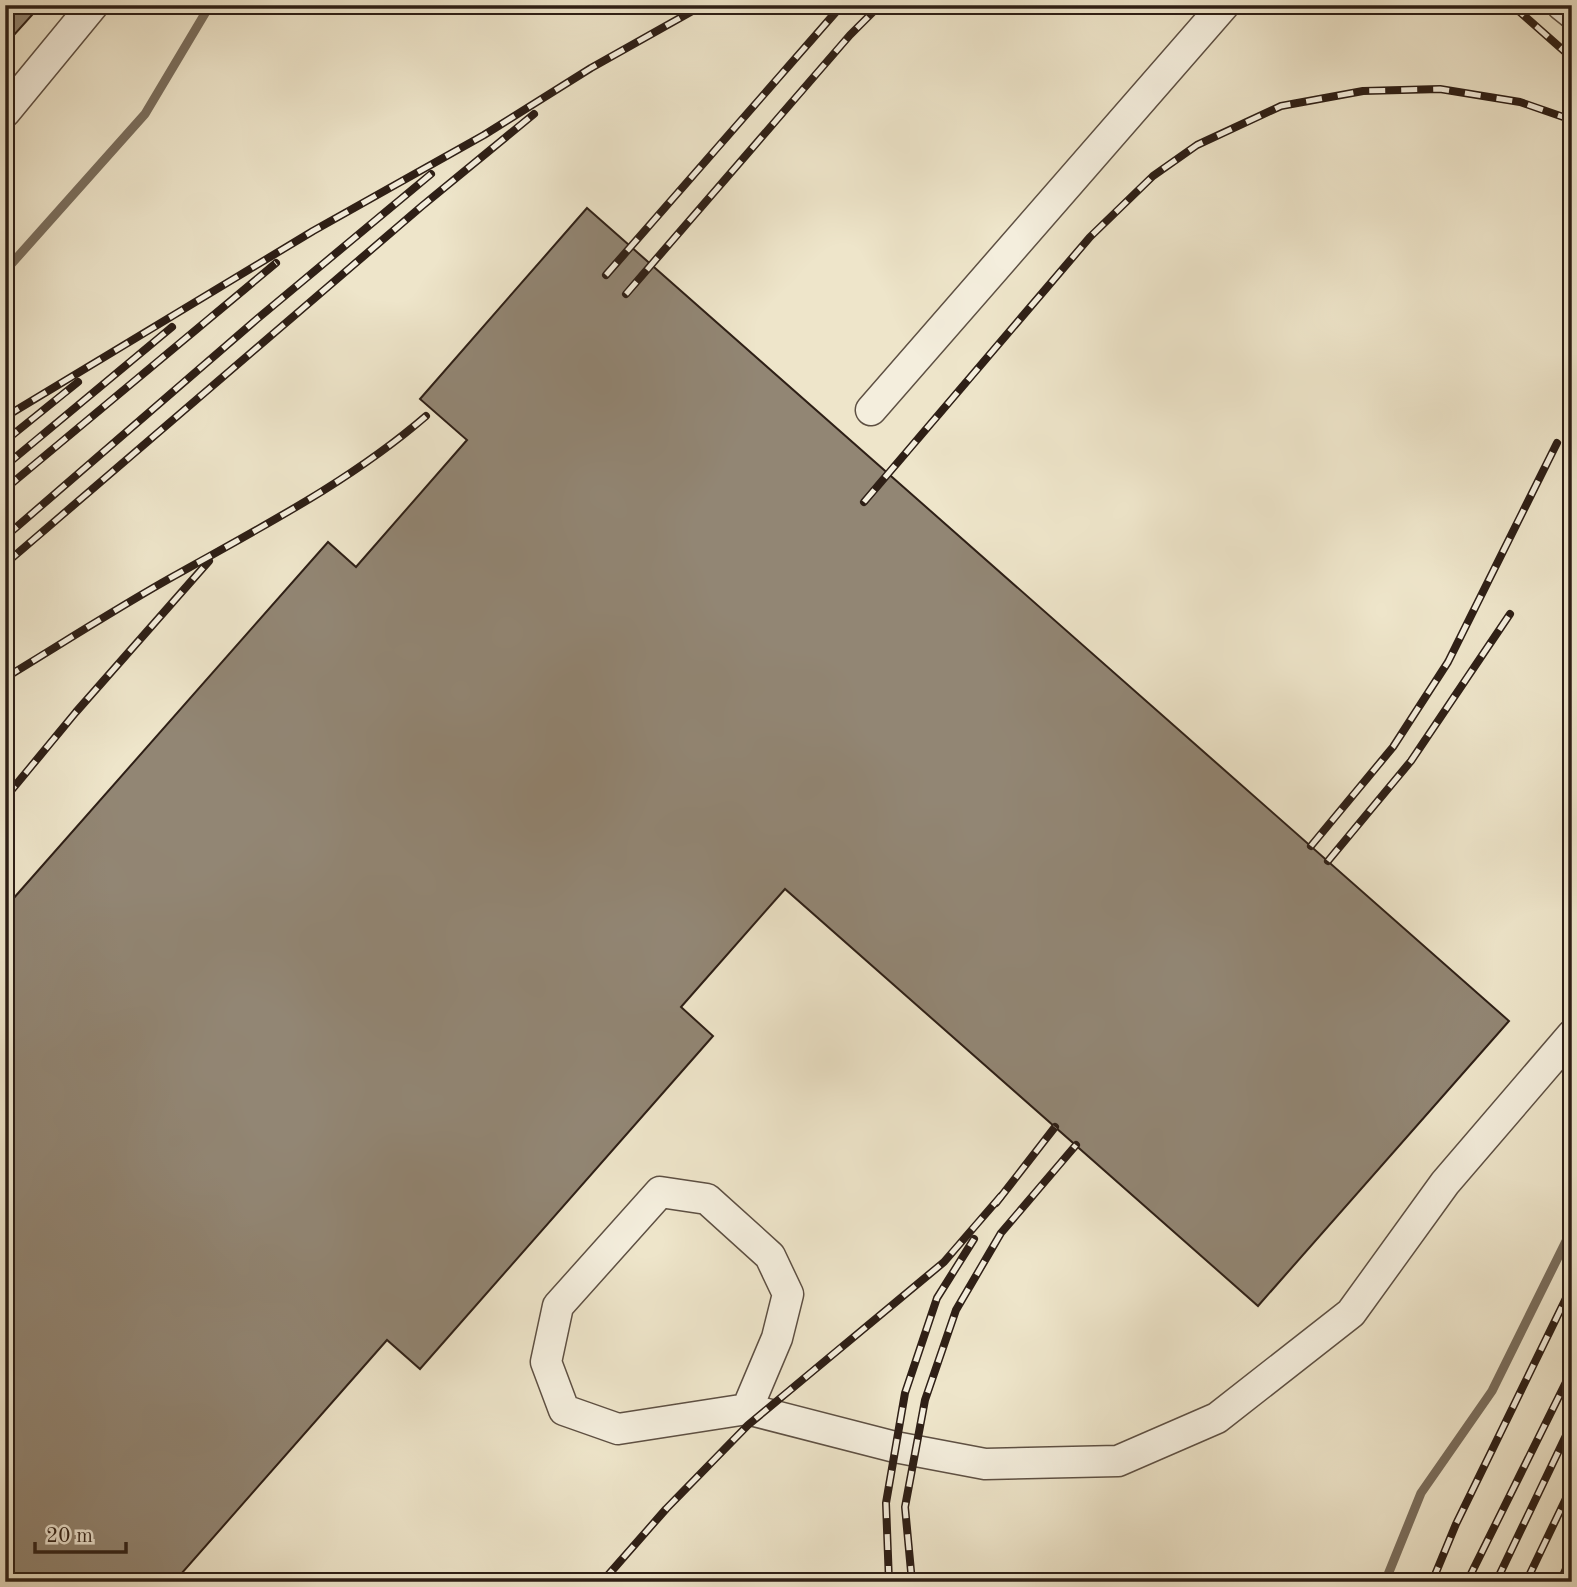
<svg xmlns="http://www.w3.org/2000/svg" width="1577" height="1587" font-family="'Old Standard TT',serif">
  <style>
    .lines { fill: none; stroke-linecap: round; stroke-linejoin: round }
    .stream { stroke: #7a6e5d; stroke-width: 9 }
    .building { fill: #928674; stroke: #2e1f16; stroke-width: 2 }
    .minor-casing { stroke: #5e5043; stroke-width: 33 }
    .minor { stroke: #f4eedd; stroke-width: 30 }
    .rail-casing { stroke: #2e1f16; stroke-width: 8 }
    .rail { stroke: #f4eedd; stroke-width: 5; stroke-dasharray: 16; stroke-linecap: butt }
  </style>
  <rect width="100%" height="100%" fill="#eee5ca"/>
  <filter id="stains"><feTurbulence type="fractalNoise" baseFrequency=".00286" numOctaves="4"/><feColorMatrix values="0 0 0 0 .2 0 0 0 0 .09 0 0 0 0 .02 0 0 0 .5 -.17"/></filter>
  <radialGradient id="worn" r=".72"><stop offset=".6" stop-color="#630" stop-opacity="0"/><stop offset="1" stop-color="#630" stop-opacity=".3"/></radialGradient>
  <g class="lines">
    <!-- stream -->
    <g class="stream">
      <polyline points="5,271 145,114 210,5"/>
      <polyline points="1385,1582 1421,1493 1492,1391 1572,1229"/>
    </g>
  </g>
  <!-- building -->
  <g class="building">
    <polygon points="5,5 41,5 5,45"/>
    <polygon points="587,208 1509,1021 1258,1306 785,889 681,1007 713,1036 420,1369 387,1340 174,1582 5,1582 5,908 328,542 356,567 467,440 420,399"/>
  </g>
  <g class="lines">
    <defs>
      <g id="minor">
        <polyline points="1562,5 1572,13"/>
        <polyline points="5,112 93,5"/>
        <polyline points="871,410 1224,5"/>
        <polyline points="747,1409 777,1338 788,1294 770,1256 707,1199 660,1192 558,1306 546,1362 564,1410 618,1429 747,1409 895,1447 985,1464 1118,1461 1217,1418 1351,1313 1445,1183 1572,1035"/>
      </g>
    </defs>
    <!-- minor casing -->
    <use href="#minor" class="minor-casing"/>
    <!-- minor -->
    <use href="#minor" class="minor"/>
    <defs>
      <g id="rail">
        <polyline points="1512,5 1572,58"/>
        <polyline points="606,275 842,5"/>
        <polyline points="626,294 850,35 880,5"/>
        <polyline points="5,417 313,231 484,135 591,68 703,5"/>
        <polyline points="5,441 78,382"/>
        <polyline points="5,466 172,327"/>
        <polyline points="5,489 276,263"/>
        <polyline points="864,502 1090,237 1153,176 1197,145 1281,106 1363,91 1440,89 1520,102 1572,120"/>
        <polyline points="5,537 257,319 431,174"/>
        <polyline points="5,564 422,206 534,114"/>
        <path d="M5 678C61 644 117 608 174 576 261 527 351 481 426 416"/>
        <polyline points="5,798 76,712 209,561"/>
        <polyline points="1311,846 1393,747 1448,662 1557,443"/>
        <polyline points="1328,861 1411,761 1510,614"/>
        <polyline points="996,1203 1055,1127"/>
        <polyline points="602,1582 666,1509 748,1425 944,1262 1001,1196"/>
        <polyline points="889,1582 886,1503 905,1393 937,1298 974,1239"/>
        <polyline points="912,1582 905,1507 925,1400 956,1310 1001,1233 1076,1145"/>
        <polyline points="1432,1582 1456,1524 1572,1286"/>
        <polyline points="1467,1582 1572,1370"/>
        <polyline points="1496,1582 1572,1423"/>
        <polyline points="1526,1582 1572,1486"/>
        <polyline points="1560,1582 1572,1556"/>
      </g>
    </defs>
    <!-- rail casing -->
    <use href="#rail" class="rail-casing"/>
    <!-- rail -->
    <use href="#rail" class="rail"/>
  </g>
  <!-- margin -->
  <rect width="1577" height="1587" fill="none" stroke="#eee5ca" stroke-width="28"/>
  <rect x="7" y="7" width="1563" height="1573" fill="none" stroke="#2e1f16" stroke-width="3.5"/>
  <rect x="14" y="14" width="1549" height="1559" fill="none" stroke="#2e1f16" stroke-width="2"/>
  <!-- scale -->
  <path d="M35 1542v10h91v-10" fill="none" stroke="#2e1f16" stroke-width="3.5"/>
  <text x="46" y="1542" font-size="21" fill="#2e1f16" stroke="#f4eedd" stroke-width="5" paint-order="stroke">20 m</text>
  <rect width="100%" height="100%" filter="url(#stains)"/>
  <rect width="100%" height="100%" fill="url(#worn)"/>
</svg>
